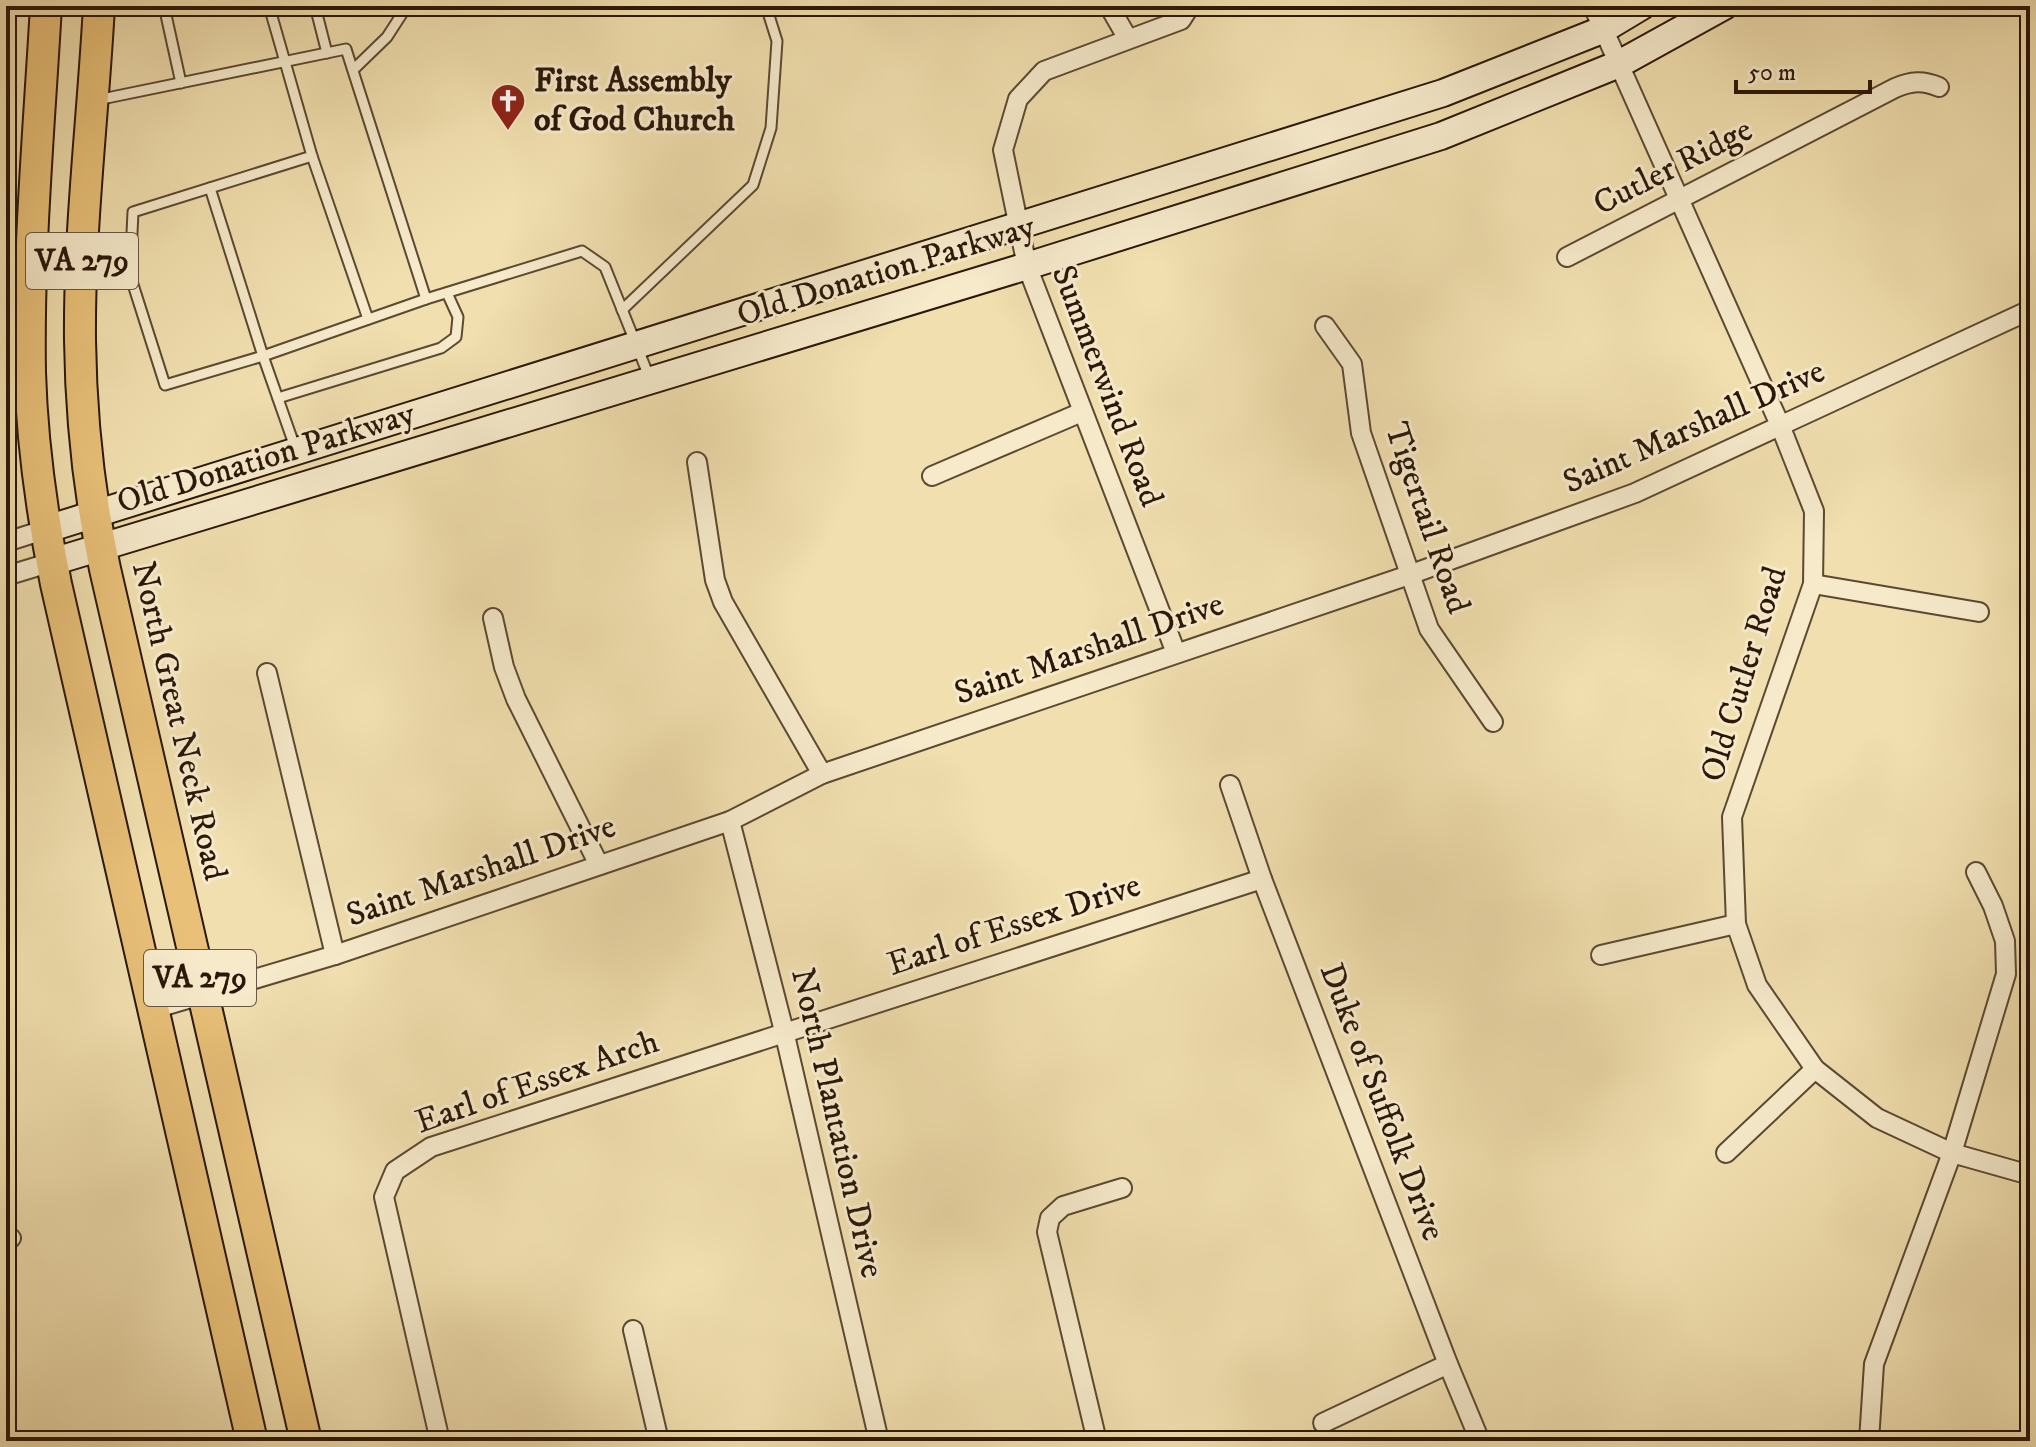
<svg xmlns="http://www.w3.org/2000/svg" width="2036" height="1447" font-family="'IM FELL DW Pica',serif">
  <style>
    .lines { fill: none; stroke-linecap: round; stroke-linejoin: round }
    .lane-casing { stroke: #5c4932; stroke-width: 13 }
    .street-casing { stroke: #5c4932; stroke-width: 22 }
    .secondary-casing { stroke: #2b1709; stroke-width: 30 }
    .primary-casing { stroke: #2b1709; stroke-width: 34 }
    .lane { stroke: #f6eacb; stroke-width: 9 }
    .street { stroke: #f6eacb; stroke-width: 18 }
    .secondary { stroke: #f6eacb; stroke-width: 26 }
    .primary { stroke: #e8c078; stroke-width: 30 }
    .labels { text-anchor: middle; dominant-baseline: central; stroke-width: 6; stroke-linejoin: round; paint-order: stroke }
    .shield { fill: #f6eacb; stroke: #685643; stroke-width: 2 }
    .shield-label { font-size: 32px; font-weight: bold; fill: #2b1709 }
    .poi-label { font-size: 34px; font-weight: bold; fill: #2b1709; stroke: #f6eacb; text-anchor: start }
    .street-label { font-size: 34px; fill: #2b1709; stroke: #f6eacb }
  </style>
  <rect width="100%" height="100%" fill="#f1dfaf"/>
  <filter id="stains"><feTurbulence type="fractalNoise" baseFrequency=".0025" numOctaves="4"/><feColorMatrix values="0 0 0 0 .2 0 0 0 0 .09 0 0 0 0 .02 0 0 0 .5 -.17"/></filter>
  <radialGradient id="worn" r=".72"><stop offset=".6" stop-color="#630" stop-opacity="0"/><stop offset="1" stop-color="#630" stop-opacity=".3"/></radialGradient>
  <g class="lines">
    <defs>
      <g id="lane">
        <polyline points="164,6 181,83"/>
        <polyline points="269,6 312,156 133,212 130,275 165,385 263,356 296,450"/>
        <polyline points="315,6 327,53"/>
        <polyline points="353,70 387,37 407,6"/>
        <polyline points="97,100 346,49 426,299 582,251 605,267 650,379"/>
        <polyline points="312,156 368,319"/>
        <polyline points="210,188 263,356 426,299"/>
        <polyline points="622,310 753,185 771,128 777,41 766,6"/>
        <polyline points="278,398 441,348 456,337 458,317 447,293"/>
      </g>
      <g id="street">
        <polyline points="1109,6 1128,39"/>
        <polyline points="1593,6 1780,425 1814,511 1813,584 1732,817 1736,924 1757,985 1815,1069 1877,1118 1952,1153 2030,1175"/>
        <path d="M1567 257 1895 88C1911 81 1923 80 1939 87"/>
        <polyline points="1325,326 1352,364 1361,433 1429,629 1493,722"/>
        <polyline points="697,462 715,580 723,602 822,774"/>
        <polyline points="932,476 1082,412"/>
        <polyline points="6,542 47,529"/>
        <polyline points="6,576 52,562"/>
        <polyline points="1813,584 1979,612"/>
        <polyline points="493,618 504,667 516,699 599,865"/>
        <polyline points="1176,653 1027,266 1003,150 1018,99 1044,71 1181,20 1190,6"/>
        <polyline points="267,673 335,955"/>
        <polyline points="1230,785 1262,879 1448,1364 1480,1441"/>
        <polyline points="730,821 784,1031 879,1441"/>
        <polyline points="1601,955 1736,924"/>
        <polyline points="154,1009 335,955 730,821 822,774 1409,575 1635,493 2030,310"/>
        <polyline points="1726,1153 1815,1069"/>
        <polyline points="6,1240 11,1238"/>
        <polyline points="633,1330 659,1441"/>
        <polyline points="1323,1423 1448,1364"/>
        <polyline points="440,1441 384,1197 395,1171 431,1147 1262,879"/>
        <polyline points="1097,1441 1047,1232 1050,1218 1063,1206 1122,1188"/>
        <polyline points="1869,1441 1874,1364 1952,1153 2006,974 2005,941 1993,906 1976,872"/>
      </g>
      <g id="secondary">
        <polyline points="47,529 1443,93 1602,30 1642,6"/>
        <polyline points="52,562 1027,266 1441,136 1619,64 1724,6"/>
      </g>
      <g id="primary">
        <path d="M46 6C39 128 28 250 30 372 32 442 42 514 56 584L252 1441"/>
        <path d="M99 6C93 117 79 229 80 340 81 417 89 494 105 569L306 1441"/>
      </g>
    </defs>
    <!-- lane casing -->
    <use href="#lane" class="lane-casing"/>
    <!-- street casing -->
    <use href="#street" class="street-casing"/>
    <!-- secondary casing -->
    <use href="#secondary" class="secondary-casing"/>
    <!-- primary casing -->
    <use href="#primary" class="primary-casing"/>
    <!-- lane -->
    <use href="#lane" class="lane"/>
    <!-- street -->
    <use href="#street" class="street"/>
    <!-- secondary -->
    <use href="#secondary" class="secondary"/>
    <!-- primary -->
    <use href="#primary" class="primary"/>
  </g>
  <!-- icons -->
  <defs>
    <symbol id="church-pin" viewBox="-11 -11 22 30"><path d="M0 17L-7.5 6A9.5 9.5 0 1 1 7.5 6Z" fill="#8f2418" stroke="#f6eacb"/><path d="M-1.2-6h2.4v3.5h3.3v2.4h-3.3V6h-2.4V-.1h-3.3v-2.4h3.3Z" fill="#fff"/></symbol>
  </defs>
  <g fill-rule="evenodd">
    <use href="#church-pin" x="488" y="81" width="40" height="54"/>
  </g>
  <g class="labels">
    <!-- shield labels -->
    <g class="shield">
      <rect x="26" y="233" width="112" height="56" rx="6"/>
      <rect x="144" y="950" width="112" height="56" rx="6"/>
    </g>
    <g class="shield-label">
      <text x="82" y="261">VA 279</text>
      <text x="200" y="978">VA 279</text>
    </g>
    <!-- poi labels -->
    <g class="poi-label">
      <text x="534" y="81">First Assembly<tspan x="534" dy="39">of God Church</tspan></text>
    </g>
    <!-- street labels -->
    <g class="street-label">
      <text transform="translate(1673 167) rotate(-27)">Cutler Ridge</text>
      <text transform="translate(886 271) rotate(-17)">Old Donation Parkway</text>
      <text transform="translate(1107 386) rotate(69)">Summerwind Road</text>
      <text transform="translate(1694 427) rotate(-24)">Saint Marshall Drive</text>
      <text transform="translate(266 458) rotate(-17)">Old Donation Parkway</text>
      <text transform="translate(1427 518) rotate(71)">Tigertail Road</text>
      <text transform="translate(1089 649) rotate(-19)">Saint Marshall Drive</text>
      <text transform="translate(1744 674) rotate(-73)">Old Cutler Road</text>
      <text transform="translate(179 721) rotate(77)">North Great Neck Road</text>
      <text transform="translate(481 871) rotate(-19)">Saint Marshall Drive</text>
      <text transform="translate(1014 925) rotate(-18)">Earl of Essex Drive</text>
      <text transform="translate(537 1082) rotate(-19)">Earl of Essex Arch</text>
      <text transform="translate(1382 1102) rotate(69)">Duke of Suffolk Drive</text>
      <text transform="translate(837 1123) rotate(77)">North Plantation Drive</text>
    </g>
  </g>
  <!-- margin -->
  <rect width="2036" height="1447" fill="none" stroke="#f1dfaf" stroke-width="32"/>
  <rect x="8" y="8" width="2020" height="1431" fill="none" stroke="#2b1709" stroke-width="4"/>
  <rect x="16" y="16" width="2004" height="1415" fill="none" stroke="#2b1709" stroke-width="2"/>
  <!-- scale -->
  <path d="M1736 80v12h134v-12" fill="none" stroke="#2b1709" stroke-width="4"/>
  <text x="1748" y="80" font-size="24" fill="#2b1709" stroke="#f6eacb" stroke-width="6" paint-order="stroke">50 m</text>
  <rect width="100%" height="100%" filter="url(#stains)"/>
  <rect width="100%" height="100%" fill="url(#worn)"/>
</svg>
